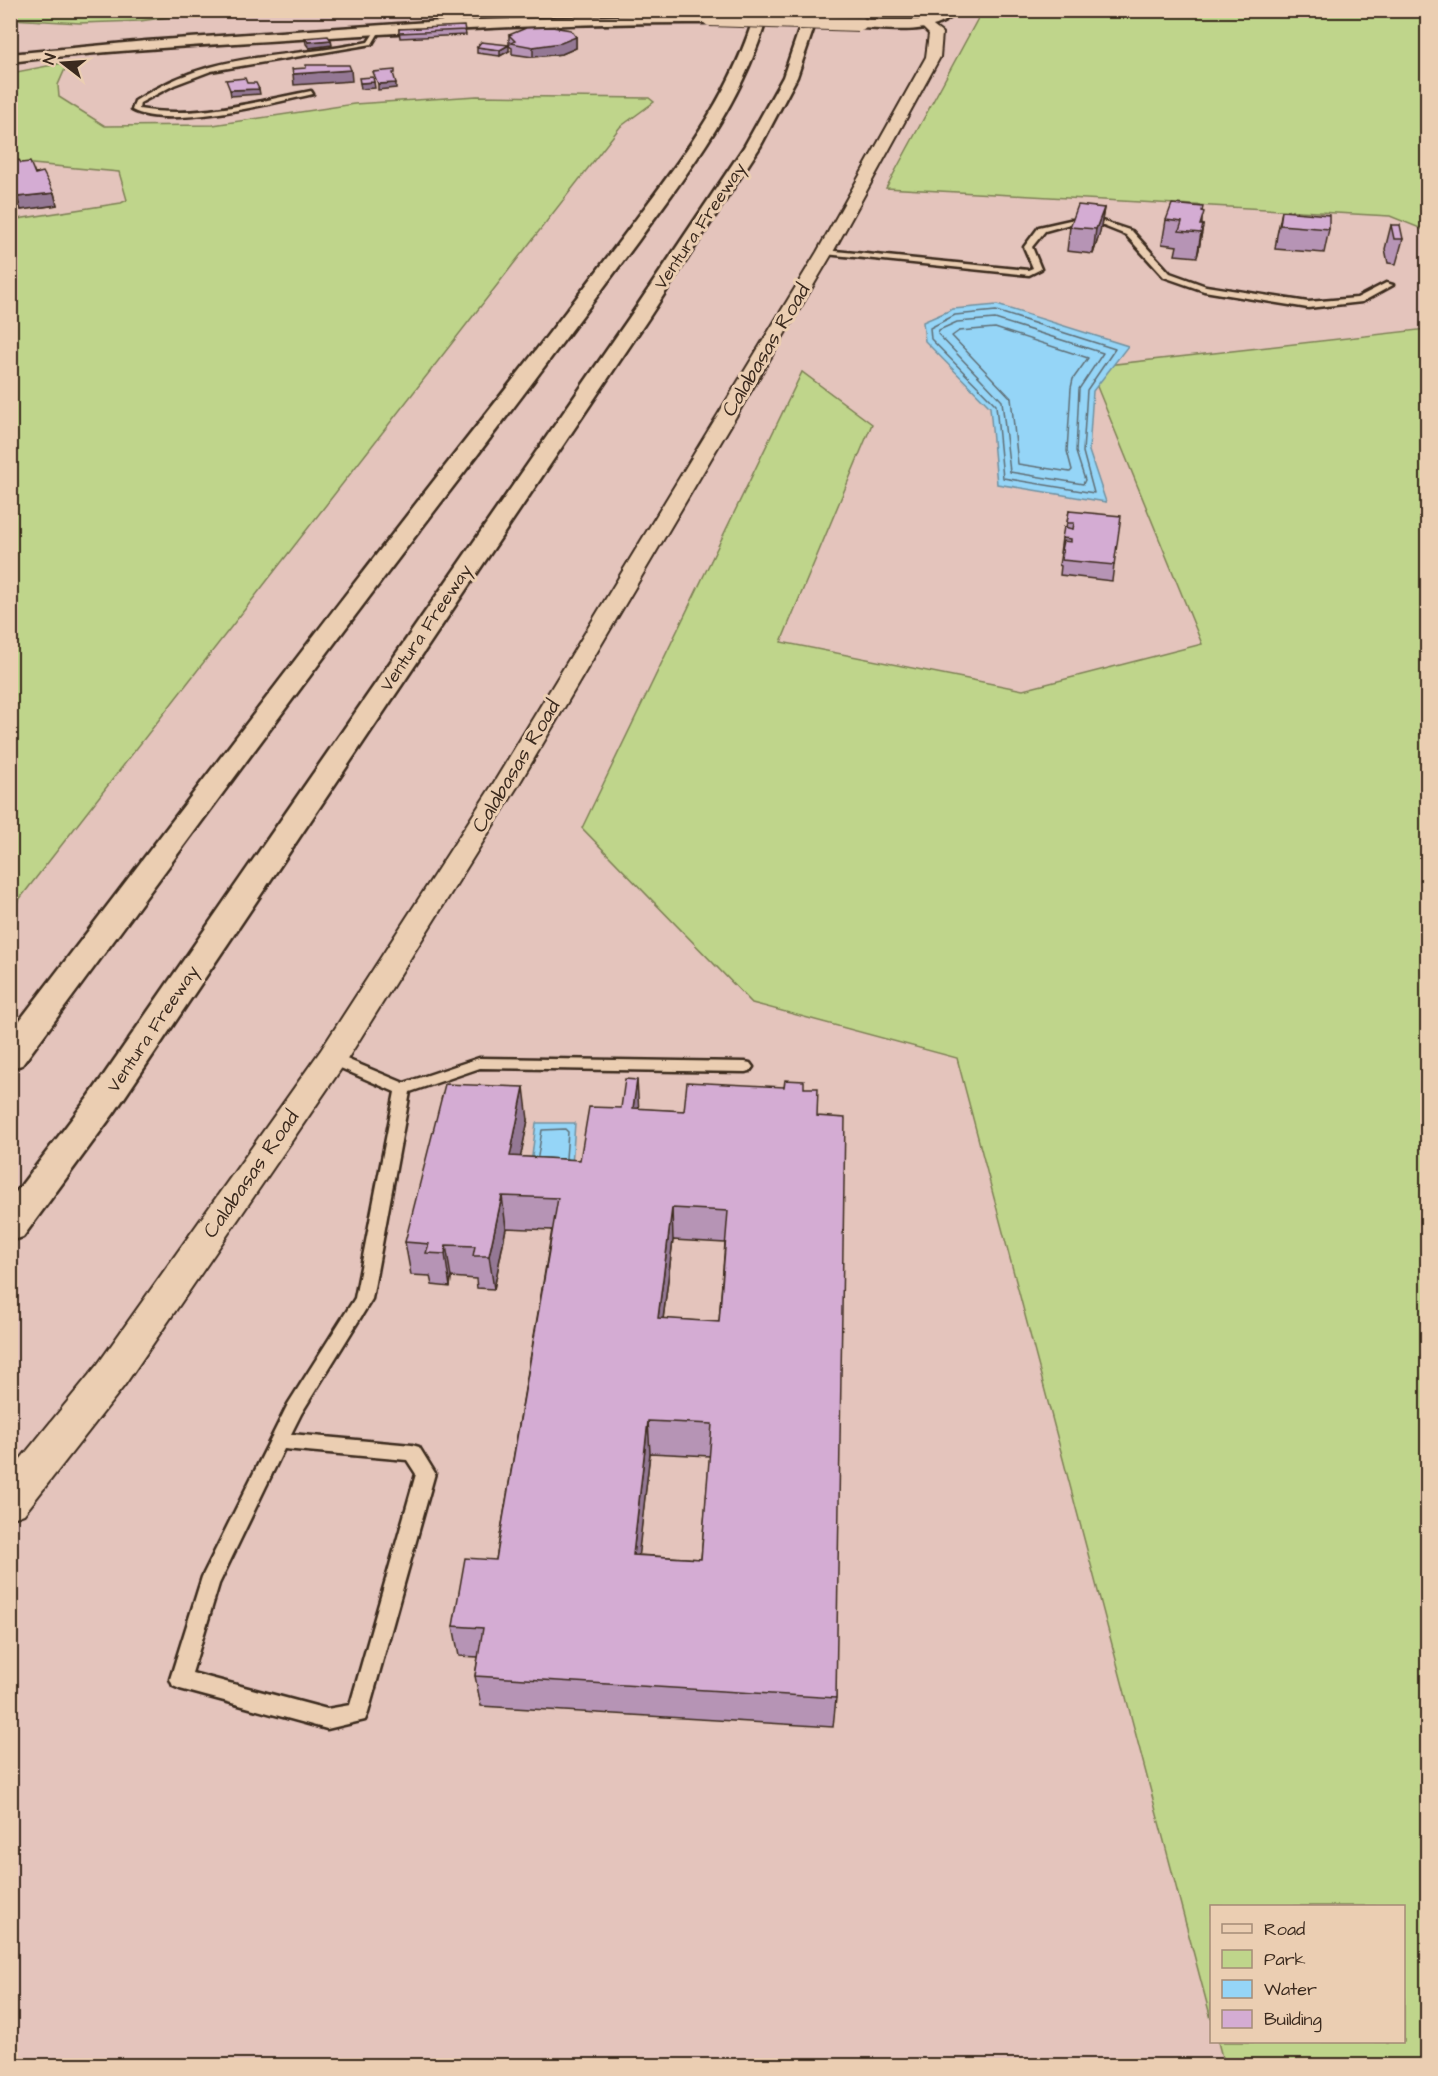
<svg xmlns="http://www.w3.org/2000/svg" width="1438" height="2076" font-family="'Architects Daughter',sans-serif">
  <style>
    .green { fill: #bfd58b; stroke: #7d8054; stroke-width: 1.5 }
    .water { fill: #95d5f7; stroke: #7191a0; stroke-width: 1.5 }
    .lines { fill: none; stroke-linecap: round; stroke-linejoin: round }
    .shore { stroke: #5f6e75; stroke-width: 1.5 }
    .lane-casing { stroke: #3b2a1e; stroke-width: 5 }
    .street-casing { stroke: #3b2a1e; stroke-width: 4 }
    .secondary-casing { stroke: #3b2a1e; stroke-width: 5 }
    .highway-casing { stroke: #3b2a1e; stroke-width: 5 }
    .lane { fill: #ebceb2; fill-rule: evenodd }
    .street { fill: #ebceb2; fill-rule: evenodd }
    .secondary { fill: #ebceb2; fill-rule: evenodd }
    .highway { fill: #ebceb2; fill-rule: evenodd }
    .secondary-bridge-casing { stroke: #3b2a1e; stroke-width: 16; stroke-linecap: butt }
    .secondary-bridge { stroke: #ebceb2; stroke-width: 14 }
    .wall { fill: #b694b5; stroke: #3b2a1e; stroke-width: 1.5; fill-rule: evenodd }
    .shaded-wall { fill: #947894; stroke: #3b2a1e; stroke-width: 1.5 }
    .building { fill: #d4acd3; stroke: #3b2a1e; stroke-width: 1.5; fill-rule: evenodd }
    .labels { text-anchor: middle; dominant-baseline: central; stroke-width: 6; stroke-linejoin: round; paint-order: stroke }
    .far-street-label { font-size: 18px; fill: #3b2a1e; stroke: #ebceb2 }
    .street-label { font-size: 21px; fill: #3b2a1e; stroke: #ebceb2 }
  </style>
  <rect width="100%" height="100%" fill="#e4c4bc"/>
  <filter id="ink" filterUnits="userSpaceOnUse"><feTurbulence type="fractalNoise" baseFrequency=".0167" numOctaves="2"/><feDisplacementMap in="SourceGraphic" scale="12" xChannelSelector="R" yChannelSelector="G"/><feConvolveMatrix kernelMatrix="1 2 1 2 8 2 1 2 1" color-interpolation-filters="sRGB"/></filter>
  <g filter="url(#ink)">
    <!-- green -->
    <g class="green">
      <polygon points="10,11 11,10 214,11 140,21 80,23 11,19"/>
      <polygon points="982,11 1427,11 1427,231 1390,216 886,188"/>
      <polygon points="68,62 58,85 59,97 105,126 213,125 354,104 477,96 649,98 654,102 620,127 11,910 11,220 121,203 127,200 119,172 11,162 11,73"/>
      <polygon points="1427,329 1427,2065 1224,2065 1218,2042 1404,2042 1404,1906 1212,1906 1211,2019 957,1058 752,1003 582,828 802,372 872,424 781,642 1023,690 1202,644 1089,367"/>
    </g>
    <!-- water -->
    <g class="water">
      <polygon points="997,305 1128,346 1093,391 1089,451 1106,502 997,484 990,407 925,341 923,322 953,309"/>
      <polygon points="536,1123 575,1123 571,1180 529,1181"/>
    </g>
    <g class="lines">
      <!-- shore -->
      <g class="shore">
        <polygon points="996,311 1115,349 1087,390 1083,452 1094,493 1003,478 996,405 931,339 930,328 955,315"/>
        <polygon points="995,319 1103,353 1079,389 1076,452 1085,480 1083,484 1010,472 1002,401 938,334 939,330 957,322"/>
        <polygon points="995,328 1088,358 1073,379 1071,388 1067,451 1072,470 1070,472 1018,464 1011,398 952,336 959,331"/>
        <polyline points="538,1156 542,1130 565,1129 568,1132 566,1158"/>
      </g>
      <defs>
        <g id="lane">
          <path d="M378 27 381 29 372 44 211 71 174 85 140 103 139 109C196 119 254 102 311 91L313 94C273 103 167 130 132 110L135 101C157 87 181 75 207 68 259 53 315 54 368 42Z"/>
          <polygon points="1070,220 1102,221 1132,231 1170,273 1206,286 1308,302 1357,298 1386,283 1393,285 1362,302 1308,308 1204,291 1164,277 1126,235 1101,225 1070,224 1045,231 1032,247 1041,269 1029,275 825,254 821,252 825,250 1028,270 1033,268 1024,247 1039,227"/>
          <path d="M332 1053 404 1083 479 1058 745 1062 750 1063 753 1067 750 1071 745 1072 480 1068 410 1092 372 1299 301 1414 291 1434 412 1445 419 1447 435 1473 368 1713 365 1720 327 1729 180 1689 173 1686 170 1679 202 1577 288 1404 355 1298 395 1092 327 1062 324 1058 327 1054ZM284 1449 407 1460 416 1474 350 1705 327 1709 192 1673 219 1584Z"/>
        </g>
        <polygon id="street" points="925,20 942,33 940,57 833,252 519,784 343,1066 124,1386 24,1514 10,1519 10,1472 98,1364 321,1050 493,784 817,252 926,57 929,34 919,24"/>
        <g id="secondary">
          <path d="M944 10H958C937 37 890 29 860 28L853 24 860 20H924Z"/>
          <path d="M656 15H710L717 19 710 23C567 22 425 31 283 40 192 46 101 51 10 62V54L146 41 443 21Z"/>
        </g>
        <g id="highway">
          <path d="M756 10H769C745 99 691 168 638 241 581 318 524 394 466 470 315 666 169 866 22 1065L10 1068V1033C159 839 306 644 457 451 514 379 570 307 625 234 678 163 731 97 756 10Z"/>
          <polygon points="802,10 815,10 813,30 797,77 760,147 648,319 114,1113 23,1237 10,1241 10,1200 90,1095 629,318 744,147 783,77 799,30"/>
        </g>
      </defs>
      <!-- lane casing -->
      <use href="#lane" class="lane-casing"/>
      <!-- street casing -->
      <use href="#street" class="street-casing"/>
      <!-- secondary casing -->
      <use href="#secondary" class="secondary-casing"/>
      <!-- highway casing -->
      <use href="#highway" class="highway-casing"/>
      <!-- lane -->
      <use href="#lane" class="lane"/>
      <!-- street -->
      <use href="#street" class="street"/>
      <!-- secondary -->
      <use href="#secondary" class="secondary"/>
      <!-- highway -->
      <use href="#highway" class="highway"/>
      <defs>
        <polyline id="secondary-bridge" points="710,19 860,24"/>
      </defs>
      <!-- secondary-bridge casing -->
      <use href="#secondary-bridge" class="secondary-bridge-casing"/>
      <!-- secondary-bridge -->
      <use href="#secondary-bridge" class="secondary-bridge"/>
    </g>
    <!-- wall -->
    <g class="wall">
      <polygon points="399,29 465,30 466,35 400,38"/>
      <polygon points="509,35 576,37 576,48 562,54 533,57 512,54 512,48 509,46"/>
      <polygon points="305,38 332,45 309,48 306,44"/>
      <polygon points="477,47 509,51 500,56 477,53"/>
      <polygon points="10,162 21,163 35,174 54,193 57,205 21,210 14,189 10,188"/>
      <polygon points="1104,208 1100,232 1093,254 1067,251 1070,227"/>
      <polygon points="1282,211 1329,229 1324,253 1275,249 1277,235"/>
      <polygon points="1202,212 1202,225 1203,225 1199,249 1197,257 1175,255 1177,246 1162,244 1166,220"/>
      <polygon points="1391,225 1403,239 1396,264 1388,263 1385,249"/>
      <polygon points="1069,511 1114,565 1112,581 1060,575 1061,566 1059,565 1061,553 1060,553 1062,538 1066,528"/>
      <path d="M804 1088 817 1116 836 1698 833 1727 481 1706 475 1676 478 1657 459 1656 453 1626 496 1560 552 1230 506 1228 494 1289 477 1288 476 1279 451 1277 450 1287 432 1285 430 1276 411 1275 405 1242 528 1120 520 1157 580 1160 638 1109 684 1111ZM673 1240 725 1243 719 1322 663 1319ZM650 1453 710 1456 701 1559 638 1555Z"/>
    </g>
    <!-- shaded-wall -->
    <g class="shaded-wall">
      <polygon points="576,37 576,48 562,54 533,57 533,47"/>
      <polygon points="331,40 332,45 309,48 308,42"/>
      <polygon points="509,45 509,51 500,56 500,50"/>
      <polygon points="351,70 352,81 294,85 293,74"/>
      <polygon points="374,82 375,88 361,89 360,83"/>
      <polygon points="396,83 396,88 378,90 378,84"/>
      <polygon points="259,89 260,94 231,96 230,90"/>
      <polygon points="54,193 57,205 21,210 17,197"/>
      <polygon points="1104,208 1100,232 1093,254 1096,229"/>
      <polygon points="1203,225 1199,249 1197,257 1201,233"/>
      <polygon points="637,1080 639,1112 633,1108"/>
      <polygon points="524,1087 528,1120 514,1189 510,1156"/>
      <polygon points="502,1196 506,1228 494,1289 489,1256"/>
      <polygon points="672,1208 673,1240 659,1351 658,1318"/>
      <polygon points="446,1245 451,1277 450,1287 445,1254"/>
      <polygon points="648,1421 650,1453 635,1586 633,1555"/>
    </g>
    <!-- building -->
    <g class="building">
      <polygon points="464,26 465,30 399,33 399,29"/>
      <polygon points="552,27 571,30 576,37 561,43 533,47 511,43 515,41 509,35 526,28"/>
      <polygon points="328,36 331,40 308,42 305,38"/>
      <polygon points="481,42 509,45 500,50 477,47"/>
      <polygon points="306,65 349,65 351,70 293,74 292,69 306,68"/>
      <polygon points="395,70 395,73 393,73 396,83 378,84 373,72"/>
      <polygon points="373,77 374,82 360,83 359,78"/>
      <polygon points="245,78 247,83 256,83 259,89 230,90 226,80"/>
      <polygon points="19,160 21,163 30,162 35,174 43,172 54,193 17,197 11,177 16,176 10,176 10,162"/>
      <polygon points="1172,204 1203,207 1202,211 1204,212 1200,225 1203,225 1201,233 1179,231 1182,222 1166,220"/>
      <polygon points="1078,205 1104,208 1096,229 1070,227"/>
      <polygon points="1282,211 1329,215 1329,229 1280,225"/>
      <polygon points="1391,225 1400,225 1403,239 1394,239"/>
      <polygon points="1069,511 1121,516 1114,565 1062,560 1063,550 1061,550 1063,541 1071,542 1071,539 1062,538 1064,527 1073,529 1074,523 1067,523"/>
      <path d="M625 1079 637 1080 633 1108 684 1111 687 1082 784 1087 785 1080 804 1081V1088H818L817 1116 845 1118 836 1698 475 1676 483 1628 453 1626 465 1558 496 1560 558 1198 502 1196 489 1256H473L475 1246 446 1245 445 1254 426 1253 429 1244 405 1242 445 1084 524 1087 510 1156 580 1160 589 1107 621 1108ZM672 1208 728 1211 719 1322 658 1318ZM648 1421 712 1424 701 1559 633 1555Z"/>
    </g>
  </g>
  <g class="labels">
    <!-- far-street labels -->
    <g class="far-street-label">
      <text transform="translate(700 226) rotate(-56)">Ventura Freeway</text>
      <text transform="translate(426 628) rotate(-56)">Ventura Freeway</text>
      <text transform="translate(153 1029) rotate(-56)">Ventura Freeway</text>
    </g>
    <!-- street labels -->
    <g class="street-label">
      <text transform="translate(766 350) rotate(-59)">Calabasas Road</text>
      <text transform="translate(516 766) rotate(-59)">Calabasas Road</text>
      <text transform="translate(251 1174) rotate(-55)">Calabasas Road</text>
    </g>
  </g>
  <!-- margin -->
  <rect width="1438" height="2076" fill="none" stroke="#ebceb2" stroke-width="36"/>
  <rect x="18" y="18" width="1402" height="2040" fill="none" stroke="#3b2a1e" stroke-width="2" filter="url(#ink)"/>
  <!-- legend -->
  <rect x="1210" y="1905" width="195" height="138" fill="#ebceb2" stroke="#a58c77" stroke-width="1.5"/>
  <rect x="1222" y="1924" width="30" height="9" fill="#ebceb2" stroke="#a58c77" stroke-width="1.5"/>
  <text x="1264" y="1935" font-size="18" fill="#3b2a1e">Road</text>
  <rect x="1222" y="1950" width="30" height="18" fill="#bfd58b" stroke="#a58c77" stroke-width="1.5"/>
  <text x="1264" y="1965" font-size="18" fill="#3b2a1e">Park</text>
  <rect x="1222" y="1980" width="30" height="18" fill="#95d5f7" stroke="#a58c77" stroke-width="1.5"/>
  <text x="1264" y="1995" font-size="18" fill="#3b2a1e">Water</text>
  <rect x="1222" y="2010" width="30" height="18" fill="#d4acd3" stroke="#a58c77" stroke-width="1.5"/>
  <text x="1264" y="2025" font-size="18" fill="#3b2a1e">Building</text>
  <!-- north arrow -->
  <g transform="translate(63 63) rotate(287)" stroke="#ebceb2" stroke-width="4.5" paint-order="stroke">
  <path d="M0-4.5L10 22L0 15L-10 22Z" fill="#3b2a1e"/>
  <text y="-9" font-size="16" font-weight="bold" text-anchor="middle" fill="#3b2a1e">N</text>
  </g>
</svg>
